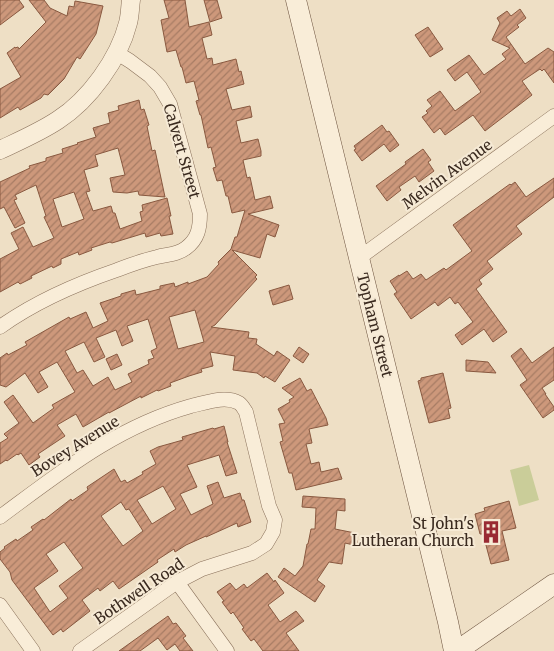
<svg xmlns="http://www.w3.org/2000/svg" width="554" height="651" font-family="Merriweather,serif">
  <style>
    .grass { fill: #cacd99 }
    .building { fill: url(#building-hatch); stroke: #895940; fill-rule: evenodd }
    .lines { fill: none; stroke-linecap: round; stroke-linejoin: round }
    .minor-casing { stroke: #8a715b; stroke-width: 15 }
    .tertiary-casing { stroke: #8a715b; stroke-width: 19 }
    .secondary-casing { stroke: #6c523e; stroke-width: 21 }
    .minor { stroke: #f9edd8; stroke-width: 14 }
    .tertiary { stroke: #f9edd8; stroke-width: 18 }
    .secondary { stroke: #f9edd8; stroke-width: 20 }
    .labels { text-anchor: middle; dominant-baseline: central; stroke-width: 4; stroke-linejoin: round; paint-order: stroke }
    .street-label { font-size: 15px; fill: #3a2a1f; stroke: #f6ead5 }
    .poi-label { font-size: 15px; fill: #3a2a1f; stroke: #f6ead5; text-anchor: end }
  </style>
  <defs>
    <pattern id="building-hatch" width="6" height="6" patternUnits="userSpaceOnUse" patternTransform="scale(1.25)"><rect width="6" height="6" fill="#cd987b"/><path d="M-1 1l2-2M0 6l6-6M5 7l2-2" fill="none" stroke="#a77c64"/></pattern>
  </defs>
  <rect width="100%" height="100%" fill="#eedfc5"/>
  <!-- grass -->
  <polygon class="grass" points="529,465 539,500 519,506 510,470"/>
  <!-- building -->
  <g class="building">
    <polygon points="0,0 19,0 24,7 0,25"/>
    <polygon points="29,0 44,0 50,8 67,16 69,6 74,7 75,1 103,6 96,34 80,59 77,57 64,79 48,95 44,94 41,98 20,110 18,107 0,118 0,89 21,77 7,53 15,47 15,48 18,47 19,49 46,22"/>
    <path d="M164 0H185L189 27 209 22 212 35 202 38 207 59 212 58 213 65 236 59 239 72 241 71 244 84 226 89 232 110 250 106 252 117 236 121 241 143 258 139 261 151V156L243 160 247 178 250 177 255 200 270 196 273 208 248 214 279 225 275 237 267 234 260 258 232 250 257 275 255 277 257 279 215 325 211 327 249 332 248 338 257 339 256 344 274 356 277 351 290 360 275 382 265 376 264 378 257 373 233 370 235 356 210 352 213 366 201 369 202 372 189 376 170 383 171 386 158 391 157 390 141 398V396L109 413V412L83 427 76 414 57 425 65 436 38 454 40 457 29 465 21 453 18 455 17 454 7 461 6 460 0 464V443L8 438 4 434 19 423 4 402 13 395 33 423 54 408 52 405 75 392 57 362 39 372 48 387 38 393 25 373 6 387 0 385V358L7 353 8 355 27 345 25 342 69 317 70 319 86 312 93 328 108 321 100 303 121 296V294L135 290 136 295 160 289V286L174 283 175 287 188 282V284L207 277 219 264 218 262 231 249 235 237H237L245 210 232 213 228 196H226L222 180 217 181 213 168 216 167 211 147 208 148 201 115H200L196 101 199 100 194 81 186 83 182 67H181L176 50 167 52 161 20 169 18ZM195 310 204 342 178 349 169 317ZM148 319 157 348 151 351 154 358 148 360 149 364 128 374 132 382 115 390 108 377 93 386 83 370 77 373 65 351 84 342 94 362 105 357 96 338 116 330 122 346 133 341 127 326Z"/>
    <polygon points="204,0 217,0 222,18 210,22"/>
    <polygon points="520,9 526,18 517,25 519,27 506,37 525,64 548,48 554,52 554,83 544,69 542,71 540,69 522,81 532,95 485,131 473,115 445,135 440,128 434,133 422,117 428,113 426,111 432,106 427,100 440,91 455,111 481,92 467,72 455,81 447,70 469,55 484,75 506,59 502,54 510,48 492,40 500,23 497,18 507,11 511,16"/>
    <polygon points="428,27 443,49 430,57 415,35"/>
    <path d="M139 100 141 110 144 109 149 125 147 126 152 151 155 150 165 197 139 195 138 191 127 193 113 192 110 178 125 175 118 148 95 155 98 166 84 170 90 191 86 192 93 211 111 206 113 213H115L120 229 142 221 140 212 143 211 142 205 167 198 171 216H169L173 234 161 236 160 233 146 237 145 233 112 243 110 242 91 248 92 250 79 255 78 252 61 259V264L53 268 52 266 31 276 32 278 20 284 18 282 0 292V259L19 249 11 233 23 227 33 247 54 238 44 217 46 216 36 185 15 195 17 199 14 200 25 223 15 228 4 207 0 209V182L30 168 29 166 46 161V158L63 153 62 149 78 144 77 143 96 137 93 128 110 123 108 113 119 110 118 106ZM74 192 84 219 62 227 53 199Z"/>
    <polygon points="382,125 387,132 389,131 399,145 390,152 384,144 362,161 354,150 356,149 354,146"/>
    <polygon points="423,149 431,160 428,162 434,171 419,182 415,176 399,187 401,190 387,201 376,186 406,164 405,162"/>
    <polygon points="554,178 554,197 516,226 522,234 487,261 493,269 479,280 482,284 476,289 507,332 493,342 484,329 462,345 455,335 473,322 458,302 455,304 450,297 438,306 435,302 411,319 394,294 397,292 390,281 399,275 399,276 407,271 413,279 421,274 426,280 444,268 446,270 472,251 453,225 510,184 511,185 515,182 526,197"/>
    <polygon points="289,285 293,299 273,305 269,291"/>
    <polygon points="299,347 309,354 303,363 293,356"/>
    <polygon points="554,347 554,380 542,388 546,394 545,394 554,407 554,410 543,418 520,385 527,380 511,356 521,348 532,363"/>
    <polygon points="117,354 122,365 111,370 106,359"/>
    <polygon points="466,360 488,362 496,373 466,371"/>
    <polygon points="443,373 451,408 448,409 450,418 429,423 418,381 421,380 421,378"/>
    <polygon points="300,378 307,391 311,389 326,418 328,425 309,429 312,443 306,444 311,464 319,462 321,472 338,468 342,479 296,490 292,473 289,473 280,442 283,441 279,424 285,423 278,409 290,402 289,400 294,397 282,388"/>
    <path d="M224 426 228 442H227L237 473 226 476 219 455 187 465 197 487 180 494 191 515 213 504 207 486 218 482 224 498 240 493 242 500H244L251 522 238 527 237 523 206 537V536L186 545 175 552 174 549 157 560 158 562 119 589 113 581 100 591 98 588 82 600 90 611 63 632 61 629 53 635 12 580 10 572 0 559V552L5 548 4 547 16 539 17 541 33 530 31 527 43 519 44 520 71 499 72 501 88 490 87 487 114 469 121 482 125 480 127 483 143 474 142 472 156 464 150 451 158 447 183 440 182 437 213 428 214 429ZM163 486 176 509 152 524 137 500ZM121 502 126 510 129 509 143 531 123 546 101 516ZM64 542 83 568 59 586 68 598 50 612 34 588 58 571 46 554Z"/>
    <polygon points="303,496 345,499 345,511 337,510 335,529 355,533 358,546 345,543 342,564 329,562 317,580 325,586 315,602 278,577 284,568 295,576 303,566 307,544 308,544 311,529 315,529 316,508 302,507"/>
    <polygon points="509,501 516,528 502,531 509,560 491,564 483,534 480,534 475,514 485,511 484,508"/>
    <polygon points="267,573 274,582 275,580 284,593 268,605 280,622 296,611 304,621 286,633 299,651 263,651 254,639 251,641 242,629 244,628 233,612 231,614 222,602 224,601 217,592 230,583 236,590 244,584 247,588"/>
    <polygon points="168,616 173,624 176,623 186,636 183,638 193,651 180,651 175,644 167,650 158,638 140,651 119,651"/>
  </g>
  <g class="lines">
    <defs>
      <g id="minor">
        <polyline points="359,258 554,116"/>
        <path d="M0 327C35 302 76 284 117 270 130 265 144 260 157 257 168 254 177 255 186 248 198 239 200 228 200 214L170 104 160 87 150 76 130 61 117 53"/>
        <path d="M0 517C61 472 116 427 191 406 205 403 225 395 239 403 242 405 244 409 246 412L269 506 275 520 273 532 266 544 252 553 202 569 177 582 80 651"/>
        <polyline points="177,582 227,651"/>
        <polyline points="0,605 33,651"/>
      </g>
      <path id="tertiary" d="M0 150C19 141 40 132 58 120 89 100 119 59 128 23 130 16 130 7 131 0"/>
      <g id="secondary">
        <polyline points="296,0 448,622 454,651"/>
        <polyline points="457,651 554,584"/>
      </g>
    </defs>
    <!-- minor casing -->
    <use href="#minor" class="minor-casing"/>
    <!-- tertiary casing -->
    <use href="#tertiary" class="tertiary-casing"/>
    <!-- secondary casing -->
    <use href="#secondary" class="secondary-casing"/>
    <!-- minor -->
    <use href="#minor" class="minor"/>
    <!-- tertiary -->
    <use href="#tertiary" class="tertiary"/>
    <!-- secondary -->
    <use href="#secondary" class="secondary"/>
  </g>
  <!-- icons -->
  <defs>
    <symbol id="building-bare" viewBox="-9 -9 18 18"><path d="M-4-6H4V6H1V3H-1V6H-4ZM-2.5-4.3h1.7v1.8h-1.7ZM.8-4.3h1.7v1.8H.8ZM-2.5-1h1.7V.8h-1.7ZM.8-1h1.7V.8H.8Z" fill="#992a32" stroke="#f6ead5" stroke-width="2.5" paint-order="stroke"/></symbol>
  </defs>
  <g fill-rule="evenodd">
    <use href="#building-bare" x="475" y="516" width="32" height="32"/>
  </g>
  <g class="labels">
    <!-- street labels -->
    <g class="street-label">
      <text transform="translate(182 151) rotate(74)">Calvert Street</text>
      <text transform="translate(447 174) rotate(-36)">Melvin Avenue</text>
      <text transform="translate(375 325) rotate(76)">Topham Street</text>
      <text transform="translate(75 446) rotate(-32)">Bovey Avenue</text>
      <text transform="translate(139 591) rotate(-34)">Bothwell Road</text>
    </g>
    <!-- poi labels -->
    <g class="poi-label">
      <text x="474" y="523">St John's<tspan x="474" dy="17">Lutheran Church</tspan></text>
    </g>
  </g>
</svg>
